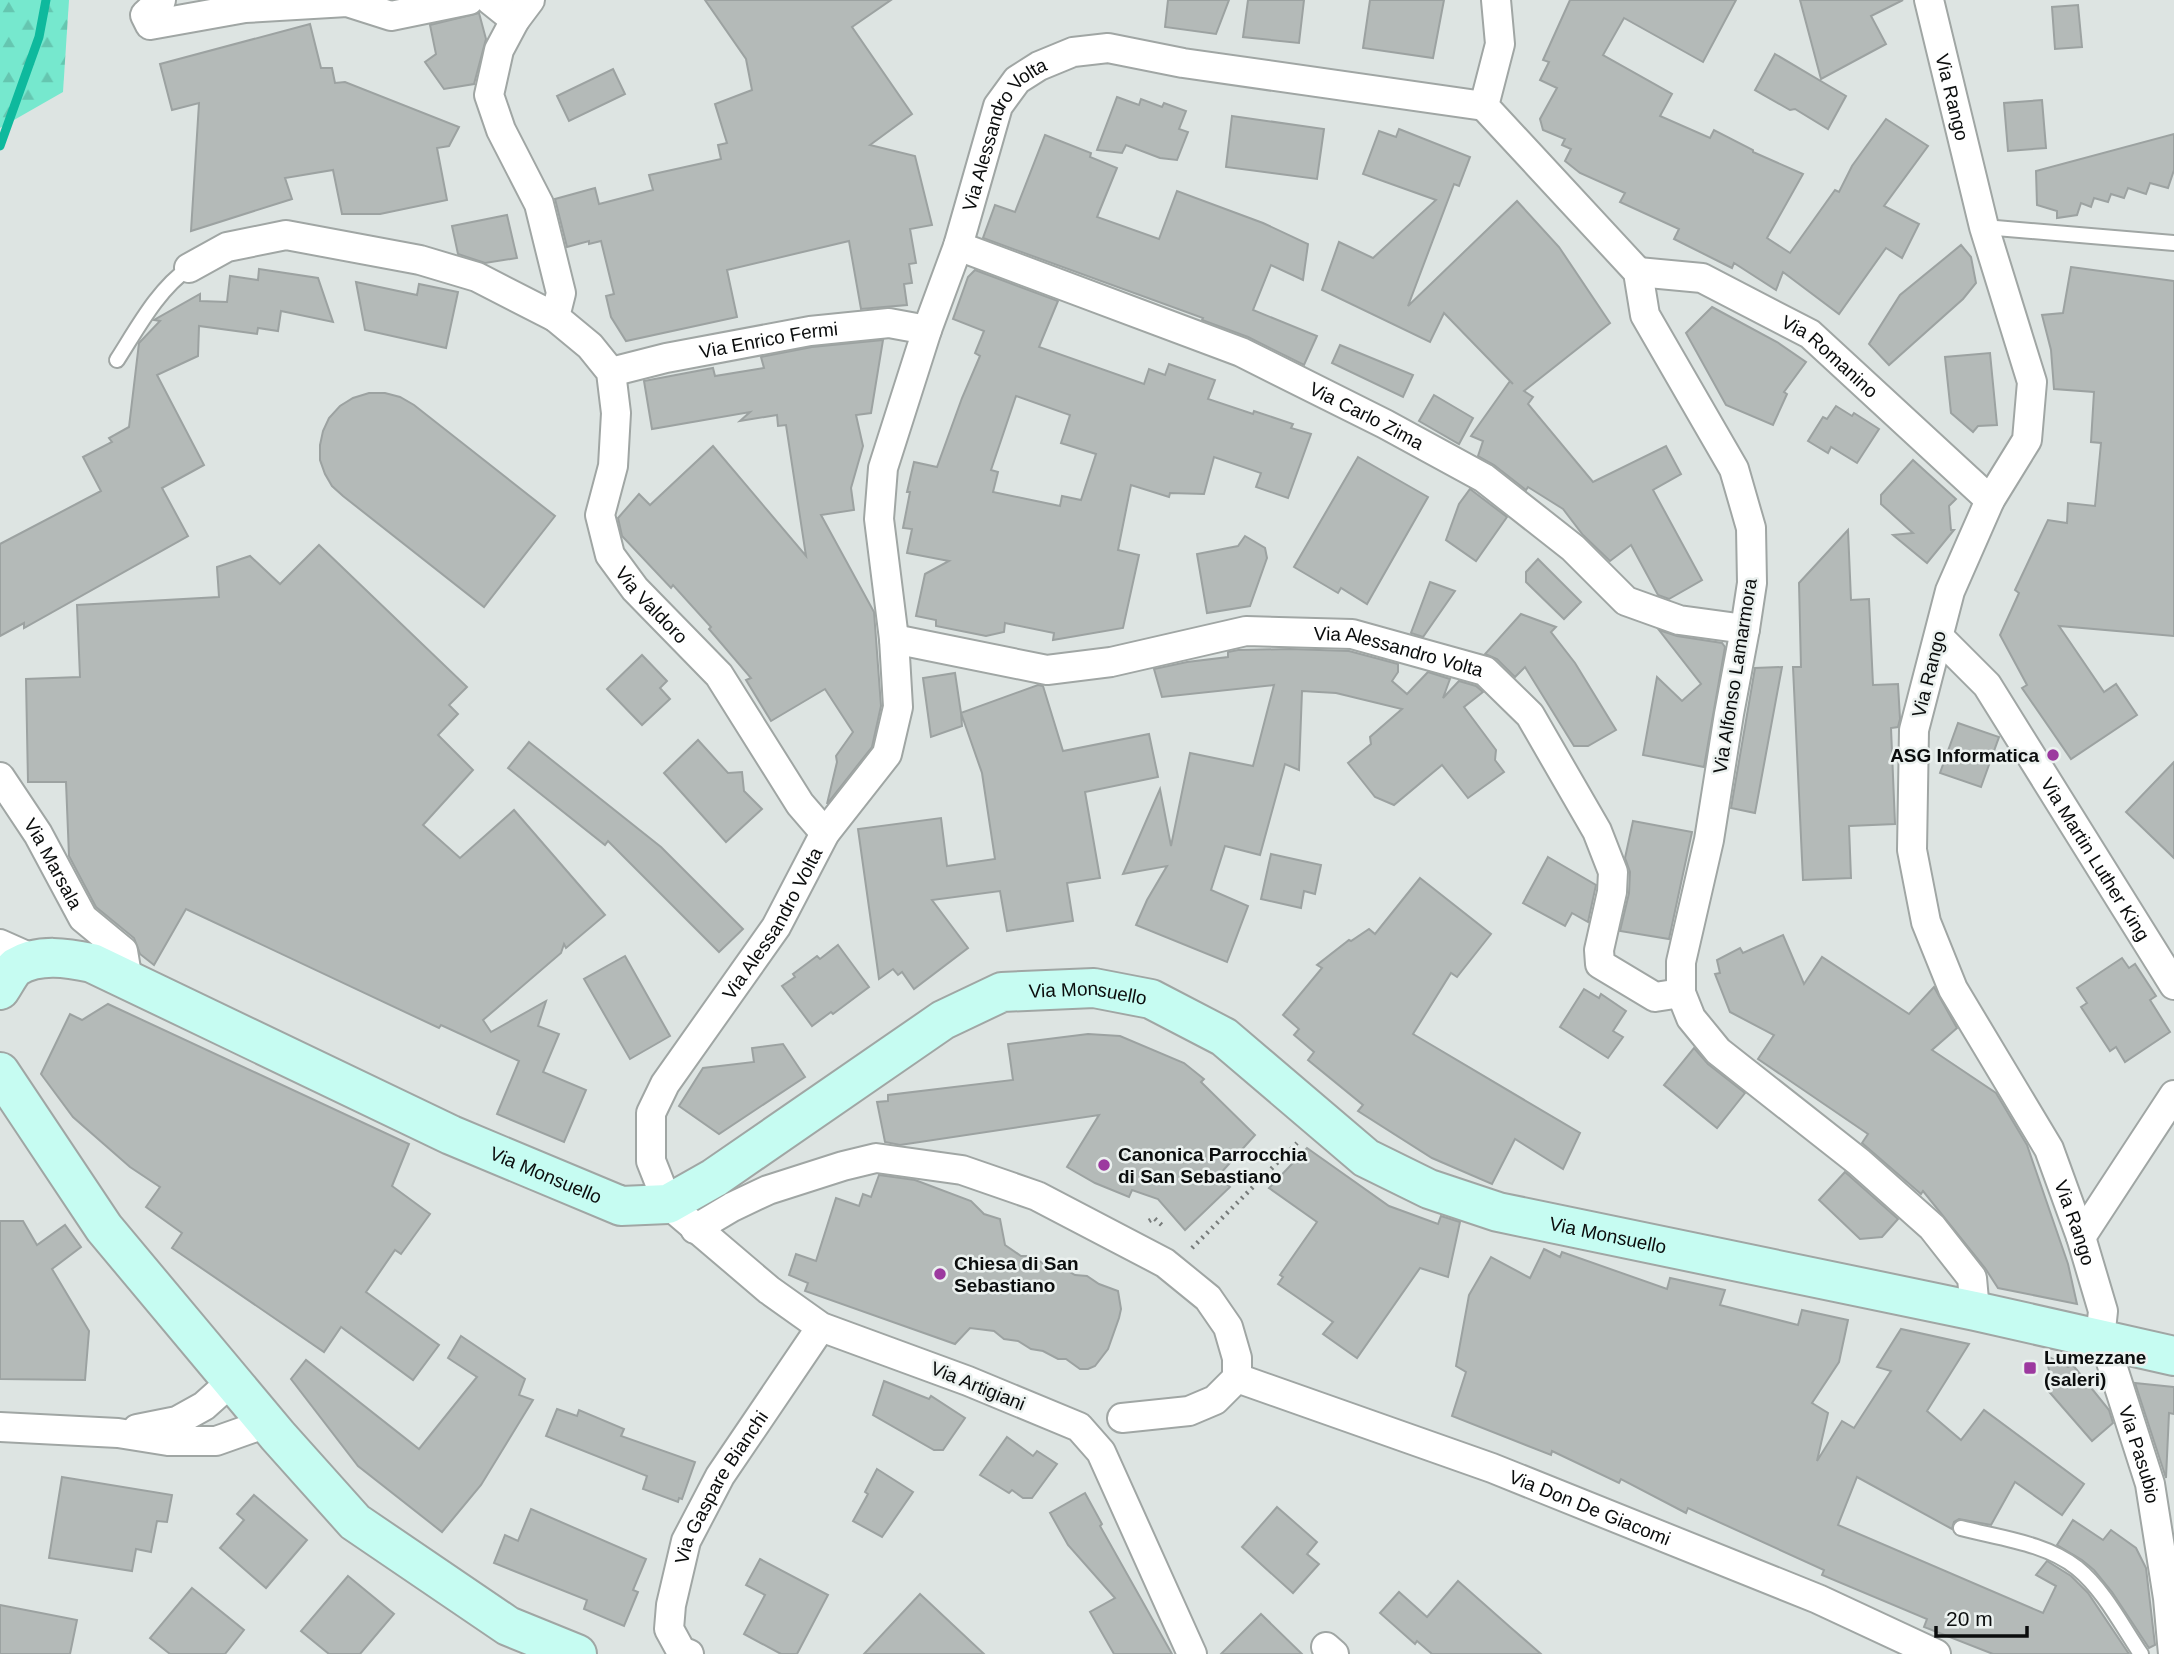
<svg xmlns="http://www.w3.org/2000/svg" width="2174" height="1654" font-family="Arial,sans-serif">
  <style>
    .forest { fill: url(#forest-firs) }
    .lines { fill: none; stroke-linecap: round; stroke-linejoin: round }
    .stream { stroke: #0eb99d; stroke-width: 9 }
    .building { fill: #b4bab8; stroke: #9ca2a1; stroke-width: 2; fill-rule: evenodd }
    .service-casing { stroke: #a0a6a4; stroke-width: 18 }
    .minor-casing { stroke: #a0a6a4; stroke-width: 32 }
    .secondary-casing { stroke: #a0a6a4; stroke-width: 42 }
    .path { stroke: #777b7a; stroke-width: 4.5; stroke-dasharray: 2 5; stroke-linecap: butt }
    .service { stroke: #fff; stroke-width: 14 }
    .minor { stroke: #fff; stroke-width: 28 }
    .secondary { stroke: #c6fcf2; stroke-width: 38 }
    .poi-dot { fill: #9c399f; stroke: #ebf1ef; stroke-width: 2.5 }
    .labels { text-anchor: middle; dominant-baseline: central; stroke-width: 5; stroke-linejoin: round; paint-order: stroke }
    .street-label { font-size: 19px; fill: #0b0d0d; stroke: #ebf1ef }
    .poi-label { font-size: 19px; font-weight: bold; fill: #0b0d0d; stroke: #ebf1ef; text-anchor: start }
  </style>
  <defs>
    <pattern id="forest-firs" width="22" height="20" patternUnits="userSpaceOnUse" patternTransform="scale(1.75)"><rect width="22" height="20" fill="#76e8ce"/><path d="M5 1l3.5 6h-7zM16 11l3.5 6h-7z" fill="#65c6b0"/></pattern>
  </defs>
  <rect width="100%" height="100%" fill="#dde4e2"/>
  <!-- forest -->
  <polygon class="forest" points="0,0 69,0 63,92 0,128"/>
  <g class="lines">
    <!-- stream -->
    <polyline class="stream" points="0,146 39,37 46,0"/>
  </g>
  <!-- building -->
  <g class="building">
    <polygon points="705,0 891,0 852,27 912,114 870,145 915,156 932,225 910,229 916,263 909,264 912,283 904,284 907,305 861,309 849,241 727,270 737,317 626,341 611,317 606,296 614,294 601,241 589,244 589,241 567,247 555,199 595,188 599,204 653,190 649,175 721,159 718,145 727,143 715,104 752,90 746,59"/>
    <polygon points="1168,0 1229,0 1216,34 1165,27"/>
    <polygon points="1248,0 1304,0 1299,43 1243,37"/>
    <polygon points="1370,0 1444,0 1433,58 1363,48"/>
    <polygon points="1570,0 1736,0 1703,62 1624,18 1603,55 1672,94 1660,116 1710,138 1714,130 1753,150 1753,152 1803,174 1767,238 1790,253 1835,190 1839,192 1852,166 1886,119 1928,146 1884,206 1919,224 1902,258 1886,248 1839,314 1783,272 1776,290 1734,263 1732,268 1674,239 1679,229 1620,202 1625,193 1580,173 1565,161 1571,149 1562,145 1565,139 1543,130 1540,119 1557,88 1540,80 1549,62 1543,60"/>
    <polygon points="1800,0 1903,0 1871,16 1886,44 1821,79"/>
    <polygon points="2078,5 2082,47 2055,49 2052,7"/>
    <polygon points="479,13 486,39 474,84 444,89 425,62 436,54 430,25"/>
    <polygon points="310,24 321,68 332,68 335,83 345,82 459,127 449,146 437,148 447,200 380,214 342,214 333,170 285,178 292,199 191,231 199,103 172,110 160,64"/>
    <polygon points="1775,54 1846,96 1828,129 1795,109 1790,110 1755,90"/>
    <polygon points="613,69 625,94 569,121 557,96"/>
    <polygon points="1117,97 1139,105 1141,99 1162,107 1164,103 1186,111 1179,129 1188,132 1177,160 1160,158 1126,145 1122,153 1097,150"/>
    <polygon points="2042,100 2046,148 2008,151 2004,103"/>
    <polygon points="1232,116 1324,129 1317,179 1226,167"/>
    <polygon points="1399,129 1470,157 1459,186 1454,184 1408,306 1517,201 1559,247 1610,323 1524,391 1533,397 1528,404 1593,482 1666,446 1681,474 1653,490 1702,580 1669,599 1658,595 1631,545 1610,561 1583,535 1563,509 1528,487 1526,490 1494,465 1478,456 1483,441 1471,436 1510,381 1513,384 1444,313 1430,342 1322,290 1339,242 1373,258 1436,200 1363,174 1379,131 1396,137"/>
    <polygon points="2174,134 2174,170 2168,188 2150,183 2146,194 2128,188 2124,198 2111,194 2108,202 2094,198 2091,207 2081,203 2077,215 2057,218 2057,211 2037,205 2036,171"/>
    <polygon points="1045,135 1091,153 1090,157 1117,168 1097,217 1159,239 1177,191 1263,223 1308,244 1303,280 1271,265 1253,310 1317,336 1304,365 1248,337 1202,320 1203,318 983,238 995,205 1015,212"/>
    <polygon points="507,215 517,258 485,263 458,254 452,226"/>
    <polygon points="1961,245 1971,257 1976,283 1963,299 1889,365 1869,344 1900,295"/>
    <polygon points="2071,267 2174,281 2174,636 2059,626 2104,692 2116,684 2137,715 2071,759 2022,688 2027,685 2000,635 2019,593 2015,590 2048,520 2067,523 2068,503 2095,506 2101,443 2091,442 2094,392 2054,389 2051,350 2042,315 2063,313"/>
    <polygon points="259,269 318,278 333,322 281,311 278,331 258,328 257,334 199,326 198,356 157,375 204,465 162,488 188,536 24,628 24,623 0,636 0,544 101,491 83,457 112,442 109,438 129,427 139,343 160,321 154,320 200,294 200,301 227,302 230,276 258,280"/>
    <path d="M975 270 1058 301 1039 347 1144 384 1149 369 1165 375 1169 364 1215 380 1208 399 1253 414 1254 411 1293 424 1291 428 1311 434 1288 498 1256 487 1261 473 1214 457 1204 494 1170 493 1169 497 1131 485 1118 550 1139 555 1123 628 1053 640 1054 633 1005 623 1004 632 986 636 936 626V620L916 616 925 574 949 561 907 553 912 529 903 528 910 492H907L914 462 937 467 962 398 980 356 975 353 984 331 953 319 968 277ZM1016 396 1070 415 1061 443 1096 454 1081 500 1062 496 1060 506 993 492 998 472 991 470Z"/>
    <polygon points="356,282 417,295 419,284 458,292 446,348 365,330"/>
    <polygon points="1712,307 1777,342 1806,362 1784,392 1787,394 1773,425 1726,405 1686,333"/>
    <polygon points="883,340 871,413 856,415 863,446 851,488 854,510 821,515 874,612 881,706 872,747 827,804 837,762 836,756 853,732 825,689 771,721 746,680 751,678 709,629 711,627 673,585 671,588 622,536 618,518 639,494 650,505 713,446 806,556 786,425 778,426 777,415 740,421 750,412 652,429 644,381 713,368 715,376 764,368 761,357 812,347"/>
    <polygon points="1340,345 1413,375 1403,397 1332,363"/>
    <polygon points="1990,353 1997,425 1978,426 1973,432 1951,413 1945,357"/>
    <polygon points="369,393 385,393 400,397 414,405 555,516 484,607 343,496 332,486 325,474 320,460 320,445 323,431 329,418 340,406 353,398"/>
    <polygon points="1434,395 1473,418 1459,444 1419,421"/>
    <polygon points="1836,406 1852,416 1854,413 1879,429 1857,463 1831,447 1828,453 1808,441 1823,417 1827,419"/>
    <polygon points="1358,457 1428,497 1367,604 1341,588 1338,593 1294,567"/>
    <polygon points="1913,460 1956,499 1949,506 1951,530 1954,530 1927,563 1893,535 1913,533 1881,504 1881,495"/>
    <polygon points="1470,489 1507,517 1476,561 1446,540 1459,504"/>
    <polygon points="1848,530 1851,600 1869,599 1873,685 1898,684 1900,719 1898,727 1891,728 1895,824 1849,826 1851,878 1803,880 1793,667 1801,667 1799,583"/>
    <polygon points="1245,536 1265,548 1267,558 1250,606 1207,613 1197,554 1238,546"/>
    <polygon points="319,545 467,687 449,705 458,714 438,735 473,770 423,825 460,858 514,810 605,915 566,948 564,944 561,953 483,1020 491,1032 546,1001 538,1026 559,1034 543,1072 586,1090 564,1142 497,1114 519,1061 441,1025 439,1028 186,909 154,965 140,954 134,938 96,907 69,856 66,782 28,782 26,679 80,677 77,605 219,597 217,567 250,556 280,584"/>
    <polygon points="1538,559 1581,602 1564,619 1526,582 1526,572"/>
    <polygon points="1430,582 1455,591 1423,637 1411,633"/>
    <polygon points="1521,614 1556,627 1551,632 1575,663 1616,730 1588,746 1574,746 1525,667 1515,677 1497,659 1485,654"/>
    <polygon points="1659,630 1677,636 1722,643 1725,647 1704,767 1643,755 1657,677 1682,701 1701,684"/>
    <polygon points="1290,649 1349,651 1398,664 1398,672 1392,681 1407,694 1428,672 1450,679 1443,698 1459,681 1476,686 1483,692 1464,707 1496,750 1495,760 1504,772 1468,798 1442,765 1394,805 1375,797 1348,763 1371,744 1370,737 1402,709 1336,693 1302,691 1299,770 1285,764 1260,855 1225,846 1211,890 1248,906 1227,962 1136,925 1147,900 1167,866 1123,874 1160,789 1171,846 1190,753 1253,766 1274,685 1162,697 1154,669 1187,662 1228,657 1228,652 1238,650"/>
    <polygon points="642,655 667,681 660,688 670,699 642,725 607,689"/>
    <polygon points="1782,667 1755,813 1731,808 1755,668"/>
    <polygon points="955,673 961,713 1038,685 1043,686 1063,751 1149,734 1158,777 1085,792 1100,878 1067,883 1073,921 1007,931 1000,891 932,900 968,948 914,989 902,972 898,975 893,969 879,979 858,829 941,818 947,866 995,859 982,773 961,713 962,726 931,737 923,678"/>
    <polygon points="1958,723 1999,737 1981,787 1940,773"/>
    <polygon points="698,740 728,773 742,772 744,791 762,809 726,842 664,773"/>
    <polygon points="529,742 661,847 743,929 719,952 608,841 605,845 508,768"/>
    <polygon points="2174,762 2174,858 2126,812"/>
    <polygon points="1633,821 1692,832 1669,939 1620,931 1629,893 1630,872 1625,858"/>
    <polygon points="1271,854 1321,865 1315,894 1304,891 1301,908 1261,899"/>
    <polygon points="1548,857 1596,885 1588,922 1572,913 1565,926 1523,903"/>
    <polygon points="1420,878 1491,934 1457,977 1451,973 1413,1034 1580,1133 1563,1169 1515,1139 1492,1184 1432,1158 1358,1111 1363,1105 1308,1060 1314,1052 1294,1035 1299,1029 1283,1015 1322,968 1317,965 1349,940 1351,941 1369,929 1375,934"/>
    <polygon points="1783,935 1804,984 1822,957 1909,1014 1934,987 1957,1028 1932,1050 1996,1093 2027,1145 2068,1264 2077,1304 1998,1288 1985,1268 1923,1191 1921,1194 1862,1143 1868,1134 1758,1059 1774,1035 1730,1012 1715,974 1720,973 1717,960 1740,948 1743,953"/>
    <polygon points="838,945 869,987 833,1014 831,1012 812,1026 782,986 795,977 793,974 817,956 820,959"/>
    <polygon points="625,956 670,1036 630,1059 584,979"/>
    <polygon points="2122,958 2129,968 2135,964 2156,996 2150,1000 2170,1032 2125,1062 2116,1047 2110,1051 2081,1007 2087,1003 2077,988"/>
    <polygon points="1584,989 1599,998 1601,994 1626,1011 1613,1031 1623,1037 1608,1058 1560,1027"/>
    <polygon points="108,1004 409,1144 392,1186 430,1214 401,1254 395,1250 366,1292 439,1345 413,1380 341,1327 324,1352 172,1248 182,1233 146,1207 160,1187 130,1167 73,1117 41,1074 70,1014 82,1020"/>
    <polygon points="1088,1034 1120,1036 1184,1063 1204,1079 1201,1082 1255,1135 1219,1175 1230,1187 1185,1230 1158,1199 1132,1190 1129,1197 1095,1183 1067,1167 1099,1115 900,1145 885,1142 877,1102 888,1101 888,1095 1013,1080 1008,1044"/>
    <polygon points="783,1044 805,1077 719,1134 679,1106 703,1068 754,1062 752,1048"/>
    <polygon points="1694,1048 1708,1064 1745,1093 1717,1128 1664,1085"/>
    <polygon points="1307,1148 1389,1206 1438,1224 1441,1216 1460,1222 1448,1277 1420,1268 1357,1358 1323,1334 1333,1322 1278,1284 1283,1277 1280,1275 1317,1222 1269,1188"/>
    <polygon points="1845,1172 1898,1219 1882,1237 1860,1239 1819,1200"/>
    <polygon points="879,1175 915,1180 971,1201 984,1214 1000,1219 1005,1245 1021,1256 1033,1256 1046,1266 1061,1267 1075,1275 1087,1276 1099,1284 1118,1291 1121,1309 1119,1318 1108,1349 1095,1366 1088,1369 1080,1369 1066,1359 1058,1359 1043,1351 1031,1349 1018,1341 1004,1339 994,1331 970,1328 955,1344 805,1291 808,1283 789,1275 796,1254 816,1261 836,1198 859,1206 863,1194 871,1197"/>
    <polygon points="0,1221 23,1221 37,1245 65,1225 81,1247 52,1269 89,1331 85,1380 0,1379"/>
    <polygon points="1544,1249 1560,1257 1562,1252 1667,1289 1670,1278 1725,1290 1720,1305 1798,1325 1802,1310 1848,1320 1839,1362 1812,1403 1828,1413 1817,1461 1842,1421 1854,1428 1891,1371 1877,1367 1901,1329 1969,1344 1927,1411 1961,1440 1984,1410 2084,1484 2062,1515 2015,1482 1991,1525 1959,1519 1954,1522 1952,1529 1857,1477 1838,1525 2043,1613 2056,1586 2036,1575 2047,1561 2071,1576 2088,1593 2129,1654 1993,1654 1924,1627 1927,1619 1822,1575 1824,1570 1688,1508 1686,1513 1621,1479 1619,1483 1552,1451 1551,1455 1452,1416 1466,1372 1456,1366 1469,1295 1491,1257 1530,1278"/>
    <polygon points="461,1336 525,1379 519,1395 533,1400 481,1485 442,1532 358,1466 291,1379 306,1360 419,1449 477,1377 448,1358"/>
    <polygon points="2045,1355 2068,1367 2072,1364 2109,1410 2113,1423 2092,1441 2045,1387 2052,1381"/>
    <polygon points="884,1381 929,1399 931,1396 965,1418 943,1450 934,1450 873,1415"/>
    <polygon points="2135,1383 2174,1387 2174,1414 2169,1413 2166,1478"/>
    <polygon points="557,1409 577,1416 579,1410 624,1429 621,1436 695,1462 682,1499 679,1498 678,1502 643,1489 647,1476 546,1436"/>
    <polygon points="1007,1437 1033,1456 1037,1451 1057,1464 1032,1498 1023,1498 1012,1490 1009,1493 980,1475"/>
    <polygon points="877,1469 913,1492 882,1537 853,1521 868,1494 865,1492"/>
    <polygon points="62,1477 172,1495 167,1522 157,1521 151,1552 136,1549 132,1571 49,1558"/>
    <polygon points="1085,1493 1102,1524 1100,1526 1172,1654 1114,1654 1090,1612 1115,1598 1068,1545 1050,1513"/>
    <polygon points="254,1495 307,1540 266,1588 220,1548 244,1520 237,1514"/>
    <polygon points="1277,1507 1317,1542 1307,1554 1319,1564 1293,1593 1242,1547"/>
    <polygon points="531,1509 646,1559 633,1590 638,1592 624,1626 584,1609 587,1600 494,1563 505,1535 518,1541"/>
    <polygon points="2073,1520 2103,1540 2111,1530 2136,1548 2146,1568 2155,1645 2149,1648 2112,1592 2094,1570 2082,1560 2057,1545"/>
    <polygon points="760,1559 828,1595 797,1654 781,1654 744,1634 765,1595 746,1585"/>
    <polygon points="348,1576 394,1614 360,1654 329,1654 301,1631"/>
    <polygon points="1458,1581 1510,1627 1541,1654 1432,1654 1417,1641 1415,1644 1380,1613 1399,1592 1427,1617"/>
    <polygon points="192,1588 244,1630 225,1654 170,1654 150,1638"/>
    <polygon points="920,1594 984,1654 864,1654"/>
    <polygon points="0,1605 77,1620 70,1654 0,1654"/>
    <polygon points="1261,1614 1302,1654 1221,1654"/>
  </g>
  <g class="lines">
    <defs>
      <g id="service">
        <polyline points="1984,227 2174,243"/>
        <path d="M117 360C137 329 158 289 189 268"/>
        <path d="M1961 1528C1999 1538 2046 1543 2077 1568 2104 1590 2122 1626 2141 1654"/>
      </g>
      <g id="minor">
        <polyline points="161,0 145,15 150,25 245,8 347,2 391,16 469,0"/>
        <polyline points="490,0 515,20"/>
        <path id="s1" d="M530 0 515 20 499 50 489 95 501 130 539 204 561 293 555 317 590 346 611 372 616 413 613 466 600 515 610 555 635 589 719 675 800 804 825 833"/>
        <polyline points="1496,0 1500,44 1484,106 1638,272 1645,315 1734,469 1751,528 1752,583 1745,629 1729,714 1709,840 1681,962 1681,993 1691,1018 1718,1051 1859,1162 1932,1227 1972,1278 1975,1311"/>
        <path id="s2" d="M1929 0 1984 227 2032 382 2027 440 1990 500 1950 591 1914 730 1912 850 1926 922 1953 989 2049 1149 2081 1237 2103 1311 2100 1339"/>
        <path id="s3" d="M958 246 1241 352 1385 424 1484 478 1573 548 1626 601 1679 620 1745 629"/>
        <polyline points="189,268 227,247 286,235 420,260 477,277 555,317"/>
        <path id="s4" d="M1638 272 1702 278 1810 334 1990 500"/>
        <path id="s5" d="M611 372 666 358 810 331 889 323 927 330"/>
        <path id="s6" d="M1939 637 1987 685 2174 985"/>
        <path id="s7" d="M894 639 1047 670 1111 662 1246 631 1352 634 1485 671 1530 715 1597 831 1613 872 1612 892 1599 950 1600 964 1655 997 1681 993"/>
        <path id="s8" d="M0 777 38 834 83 918 123 951 128 981"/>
        <polyline points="0,944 36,960"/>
        <polyline points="695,1229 732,1207 768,1190 843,1166 876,1158 962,1170 1037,1196 1165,1263 1208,1298 1228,1327 1237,1358 1237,1378 1215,1400 1189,1411 1122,1418"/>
        <polyline points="2081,1237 2174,1095"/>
        <path id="s9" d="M2110 1342 2111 1362 2150 1484 2168 1598 2173 1654"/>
        <path id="s10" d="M1237 1378 1492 1468 1818 1599 1936 1654"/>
        <polyline points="0,1427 118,1433 168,1441 216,1441 267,1423"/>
        <polyline points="137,1429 177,1421 204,1406 232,1381"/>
        <polyline points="1326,1647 1334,1654"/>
        <path id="s11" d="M689 1654 681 1651 669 1629 671 1605 686 1541 720 1476 821 1327"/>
        <path id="s12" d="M1192 1654 1101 1452 1079 1427 968 1381 821 1327 769 1290 668 1204 651 1161V1113L665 1084 776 927 825 833 887 754 898 707 894 639 879 519 883 468 927 330 958 246 998 106 1017 80 1039 66 1073 52 1108 48 1183 63 1484 106"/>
      </g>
      <g id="secondary">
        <path id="s13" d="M0 990C5 983 10 972 16 967 39 953 68 958 92 963L451 1135 621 1206 668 1204 714 1178 943 1020 1002 992 1094 988 1151 999 1224 1037 1366 1158 1429 1189 1498 1212 1975 1311 2174 1356"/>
        <polyline points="0,1072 104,1228 278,1436 355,1522 508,1626 577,1654"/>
      </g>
    </defs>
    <!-- service casing -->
    <use href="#service" class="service-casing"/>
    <!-- minor casing -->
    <use href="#minor" class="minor-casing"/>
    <!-- secondary casing -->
    <use href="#secondary" class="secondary-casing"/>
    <!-- path -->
    <g class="path">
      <polyline points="1149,1221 1154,1218 1164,1227"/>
      <polyline points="1192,1248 1297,1143"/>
    </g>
    <!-- service -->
    <use href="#service" class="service"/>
    <!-- minor -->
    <use href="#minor" class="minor"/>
    <!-- secondary -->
    <use href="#secondary" class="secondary"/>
  </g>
  <!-- markers -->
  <g class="poi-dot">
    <circle cx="2053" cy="755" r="7"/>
    <circle cx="1104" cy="1165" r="7"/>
    <circle cx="940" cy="1274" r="7"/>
    <rect x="2023" y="1361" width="14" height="14" rx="3.5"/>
  </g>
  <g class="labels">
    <!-- street labels -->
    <g class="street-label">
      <text stroke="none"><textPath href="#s2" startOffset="100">Via Rango</textPath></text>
      <text stroke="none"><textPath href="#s12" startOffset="1900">Via Alessandro Volta</textPath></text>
      <text stroke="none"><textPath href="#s5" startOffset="161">Via Enrico Fermi</textPath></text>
      <text stroke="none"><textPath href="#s4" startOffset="215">Via Romanino</textPath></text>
      <text stroke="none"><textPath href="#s3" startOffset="443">Via Carlo Zima</textPath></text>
      <text stroke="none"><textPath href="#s1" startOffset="672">Via Valdoro</textPath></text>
      <text stroke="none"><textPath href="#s7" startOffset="514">Via Alessandro Volta</textPath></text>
      <text transform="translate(1929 674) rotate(-76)">Via Rango</text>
      <text transform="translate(1735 676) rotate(-81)">Via Alfonso Lamarmora</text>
      <text stroke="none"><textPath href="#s6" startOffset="273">Via Martin Luther King</textPath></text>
      <text stroke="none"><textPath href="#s8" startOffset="102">Via Marsala</textPath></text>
      <text stroke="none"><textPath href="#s12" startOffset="1048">Via Alessandro Volta</textPath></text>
      <text stroke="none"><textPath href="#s13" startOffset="1218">Via Monsuello</textPath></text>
      <text stroke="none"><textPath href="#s13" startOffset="607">Via Monsuello</textPath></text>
      <text stroke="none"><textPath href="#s2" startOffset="1298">Via Rango</textPath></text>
      <text stroke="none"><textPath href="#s13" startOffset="1806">Via Monsuello</textPath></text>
      <text transform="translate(978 1386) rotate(22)">Via Artigiani</text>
      <text stroke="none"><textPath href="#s9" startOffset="117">Via Pasubio</textPath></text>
      <text stroke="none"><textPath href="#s11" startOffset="187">Via Gaspare Bianchi</textPath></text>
      <text stroke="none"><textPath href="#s10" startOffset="376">Via Don De Giacomi</textPath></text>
    </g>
    <!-- poi labels -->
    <g class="poi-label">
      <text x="2039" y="755" text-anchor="end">ASG Informatica</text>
      <text x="1118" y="1154">Canonica Parrocchia<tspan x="1118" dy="22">di San Sebastiano</tspan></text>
      <text x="954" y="1263">Chiesa di San<tspan x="954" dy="22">Sebastiano</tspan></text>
      <text x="2044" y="1357">Lumezzane<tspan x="2044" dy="22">(saleri)</tspan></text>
    </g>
  </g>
  <!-- scale -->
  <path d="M1936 1626v10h91v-10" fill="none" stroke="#0b0d0d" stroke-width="3.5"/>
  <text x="1946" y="1626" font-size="21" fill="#0b0d0d" stroke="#ebf1ef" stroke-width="5" paint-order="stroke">20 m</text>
</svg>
